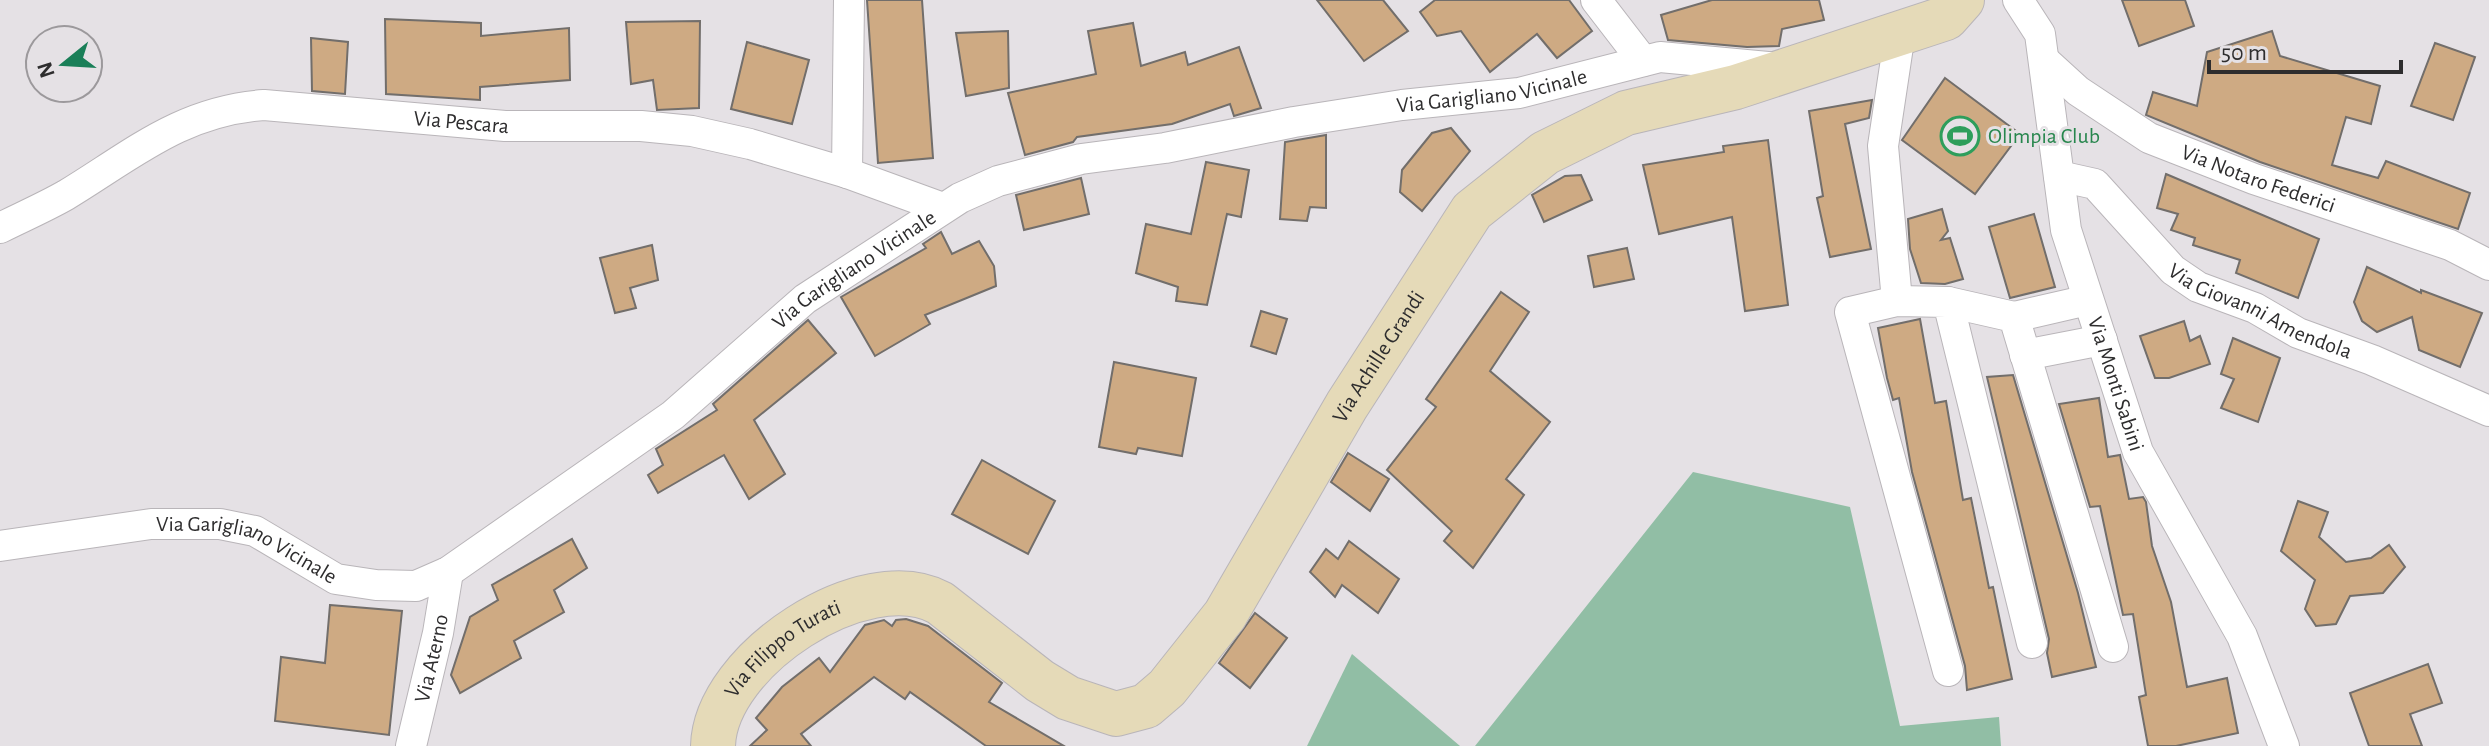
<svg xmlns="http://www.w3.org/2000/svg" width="2489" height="746" font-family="'Alegreya Sans',sans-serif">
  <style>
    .green { fill: #91bea5 }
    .building { fill: #ceaa83; stroke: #726e6b; stroke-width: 2 }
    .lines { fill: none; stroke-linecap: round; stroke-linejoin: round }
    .street-casing { stroke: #b9b5b9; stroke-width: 32 }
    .secondary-casing { stroke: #b9b5b9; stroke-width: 46 }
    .street { stroke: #fff; stroke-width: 30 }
    .secondary { stroke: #e5dab8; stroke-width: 44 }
    .labels { text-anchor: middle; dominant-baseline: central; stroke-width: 6; stroke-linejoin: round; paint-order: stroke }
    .street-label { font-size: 22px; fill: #2e2d2e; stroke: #e5e1e5 }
    .leisure-label { font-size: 22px; fill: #27864d; stroke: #e5e1e5; text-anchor: start }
  </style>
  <rect width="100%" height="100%" fill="#e5e1e5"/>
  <!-- green -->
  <g class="green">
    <polygon points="1693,472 1850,507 1900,726 1999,717 2001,746 1475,746"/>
    <polygon points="1352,654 1460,746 1307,746"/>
  </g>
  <!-- building -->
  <g class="building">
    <polygon points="867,0 922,0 933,158 878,163"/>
    <polygon points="1317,0 1383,0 1408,31 1364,61"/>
    <polygon points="1435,0 1569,0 1592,31 1557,58 1537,34 1490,72 1461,31 1437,36 1420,12"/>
    <polygon points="1712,0 1819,0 1824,20 1782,29 1779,46 1747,47 1668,40 1661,15"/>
    <polygon points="2122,0 2185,0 2194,26 2139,46"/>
    <polygon points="385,19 481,23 481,36 569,28 570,80 480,87 480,100 386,94"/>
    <polygon points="700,21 699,108 657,110 653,80 631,84 626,22"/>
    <polygon points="1133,23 1141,66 1185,52 1188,65 1239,47 1261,108 1234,116 1230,104 1172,124 1077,137 1073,142 1025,155 1008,93 1096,74 1088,31"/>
    <polygon points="1008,31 1009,88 966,96 956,33"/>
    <polygon points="2272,31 2280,56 2380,86 2371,124 2346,117 2332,165 2378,178 2386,161 2470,193 2458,229 2260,162 2146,115 2153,92 2197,106 2207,52"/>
    <polygon points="311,38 348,42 345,94 312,91"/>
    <polygon points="747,42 809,60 792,124 731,109"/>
    <polygon points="2435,43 2475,57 2453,120 2411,106"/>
    <polygon points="1945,78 2020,134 1975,194 1902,140"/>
    <polygon points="1872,100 1869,118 1845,124 1871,249 1830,257 1817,198 1823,196 1809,111"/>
    <polygon points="1451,128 1470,151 1422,211 1400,192 1402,170 1432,133"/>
    <polygon points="1326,135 1326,208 1310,207 1307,221 1280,219 1285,142"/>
    <polygon points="1768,140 1788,305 1745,311 1732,217 1659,234 1643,165 1724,152 1723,146"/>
    <polygon points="1206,162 1249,170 1241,217 1227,214 1207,305 1176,301 1178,287 1136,273 1146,224 1191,234"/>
    <polygon points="2166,174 2319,239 2298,298 2236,273 2240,260 2193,245 2195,238 2171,230 2178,214 2157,208"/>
    <polygon points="1581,175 1592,200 1544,222 1532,195 1565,176"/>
    <polygon points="1081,178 1089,214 1024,230 1016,195"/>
    <polygon points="1942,209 1948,231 1941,240 1950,238 1963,279 1945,284 1921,283 1910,249 1908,219"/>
    <polygon points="2034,214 2055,287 2010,298 1989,227"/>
    <polygon points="941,232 952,254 979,241 994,266 996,286 925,315 930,324 875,356 841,297 926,248 923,244"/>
    <polygon points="652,245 658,280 630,288 636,308 615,313 600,258"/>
    <polygon points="1627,248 1634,279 1594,287 1588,256"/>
    <polygon points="2367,267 2421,293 2421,290 2482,313 2460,367 2419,350 2412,317 2377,332 2362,321 2354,302"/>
    <polygon points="1501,292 1529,312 1490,371 1550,422 1506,479 1524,495 1473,568 1444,541 1452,531 1387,470 1436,407 1426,399"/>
    <polygon points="1261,311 1287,319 1276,354 1251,346"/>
    <polygon points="1920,319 1935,403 1946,401 1963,500 1971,498 1989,588 1993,587 2012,679 1967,690 1965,666 1912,472 1899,398 1893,400 1887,378 1878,328"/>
    <polygon points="808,320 836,353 754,420 785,474 749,499 724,455 658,493 648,475 663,465 656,449 717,410 713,404"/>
    <polygon points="2184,321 2190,341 2200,336 2210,364 2169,378 2155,378 2140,336"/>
    <polygon points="2233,338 2280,358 2258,422 2221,408 2234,379 2221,374"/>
    <polygon points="1114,362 1196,378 1182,456 1138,448 1136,454 1099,447"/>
    <polygon points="2013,375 2078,593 2096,667 2052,677 2047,653 2049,639 1987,377"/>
    <polygon points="2099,398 2108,457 2120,455 2129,499 2143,497 2146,502 2152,546 2171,602 2187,687 2227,678 2238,733 2176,746 2148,746 2139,697 2146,695 2133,614 2123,615 2100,506 2090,507 2059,404"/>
    <polygon points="1348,453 1389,479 1370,511 1331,482"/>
    <polygon points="982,460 1055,501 1028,554 952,514"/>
    <polygon points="2298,501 2328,512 2319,537 2346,562 2371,558 2389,545 2405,567 2383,593 2350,596 2336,624 2316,626 2305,609 2315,580 2281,551"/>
    <polygon points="572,539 587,568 554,590 564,612 514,641 521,658 460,693 451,675 470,617 498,600 492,585"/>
    <polygon points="1349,541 1399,579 1378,613 1342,585 1335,597 1310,572 1326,549 1338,559"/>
    <polygon points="330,605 402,611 389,735 275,721 281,657 325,663"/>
    <polygon points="1255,613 1287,638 1250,688 1219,663"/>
    <polygon points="906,619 928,626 1002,683 989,702 1064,746 986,746 910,692 905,699 874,677 801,734 811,746 750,746 767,730 756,718 782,687 819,658 830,672 865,625 884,620 892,626 896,620"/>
    <polygon points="2428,664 2442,703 2410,714 2422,746 2369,746 2350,693"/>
  </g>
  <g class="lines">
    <defs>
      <g id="street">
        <polyline points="1596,0 1643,61"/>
        <path id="s1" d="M2018 0 2040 34 2066 230 2138 452 2242 636 2284 746"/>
        <path id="s2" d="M2044 60 2078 91 2149 138 2254 179 2450 245 2489 265"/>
        <polyline points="847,173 849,0"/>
        <path id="s3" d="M2059 176 2095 184 2173 270 2198 287 2255 308 2298 333 2372 360 2489 411"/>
        <path id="s4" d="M0 228C22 217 45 207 66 195 132 155 181 111 264 105L505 126H641L692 131 750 144 847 173 943 208"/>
        <polyline points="1897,301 1883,146 1900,33"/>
        <polyline points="1948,302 2014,317 2113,647"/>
        <polyline points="2014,317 2088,300"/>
        <polyline points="2025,355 2102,340"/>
        <path id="s5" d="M0 546 151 524H220L255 531 336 579 376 585 416 586 448 572 673 415 805 299 960 198 998 181 1081 159 1165 148 1294 122 1402 105 1519 93 1660 57 1779 68"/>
        <polyline points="1948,671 1850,312 1897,301 1948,302 2032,643"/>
        <path id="s6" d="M411 746 438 633 448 572"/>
      </g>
      <g id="secondary">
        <path id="s7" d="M713 746C715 660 865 562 940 603L1040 681 1068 698 1116 714 1146 706 1167 688 1225 615 1347 405 1472 211 1545 153 1626 113 1736 87 1946 18 1962 0"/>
      </g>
    </defs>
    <!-- street casing -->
    <use href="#street" class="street-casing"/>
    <!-- secondary casing -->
    <use href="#secondary" class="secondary-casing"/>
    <!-- street -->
    <use href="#street" class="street"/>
    <!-- secondary -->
    <use href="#secondary" class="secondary"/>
  </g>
  <!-- icons -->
  <defs>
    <symbol id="stadium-ring" viewBox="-11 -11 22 22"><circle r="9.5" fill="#e5e1e5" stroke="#2e9e5b" stroke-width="1.5"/><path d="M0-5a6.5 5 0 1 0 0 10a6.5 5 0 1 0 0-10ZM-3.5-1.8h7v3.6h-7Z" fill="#2e9e5b"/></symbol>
  </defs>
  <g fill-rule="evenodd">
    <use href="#stadium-ring" x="1938" y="114" width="44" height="44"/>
  </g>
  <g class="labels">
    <!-- street labels -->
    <g class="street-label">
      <text stroke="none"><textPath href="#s5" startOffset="1646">Via Garigliano Vicinale</textPath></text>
      <text stroke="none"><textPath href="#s4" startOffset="492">Via Pescara</textPath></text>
      <text stroke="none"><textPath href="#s2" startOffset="248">Via Notaro Federici</textPath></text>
      <text stroke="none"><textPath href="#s5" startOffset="974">Via Garigliano Vicinale</textPath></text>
      <text stroke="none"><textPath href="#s3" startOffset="250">Via Giovanni Amendola</textPath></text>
      <text stroke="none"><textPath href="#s7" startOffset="964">Via Achille Grandi</textPath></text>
      <text stroke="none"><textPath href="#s1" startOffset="400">Via Monti Sabini</textPath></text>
      <text stroke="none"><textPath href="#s5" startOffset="254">Via Garigliano Vicinale</textPath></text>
      <text stroke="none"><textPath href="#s7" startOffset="126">Via Filippo Turati</textPath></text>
      <text stroke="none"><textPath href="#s6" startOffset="90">Via Aterno</textPath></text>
    </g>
    <!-- leisure labels -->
    <g class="leisure-label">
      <text x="1988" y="136">Olimpia Club</text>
    </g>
  </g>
  <!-- north arrow -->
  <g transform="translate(64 64) rotate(252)"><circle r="38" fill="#e5e1e5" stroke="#9c999c" stroke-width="2"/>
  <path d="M0-6L14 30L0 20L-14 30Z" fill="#1a7f58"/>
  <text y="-12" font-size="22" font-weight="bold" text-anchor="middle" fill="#2e2d2e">N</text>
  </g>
  <!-- scale -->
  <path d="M2209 60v12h192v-12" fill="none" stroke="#2e2d2e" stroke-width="4"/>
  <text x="2221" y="60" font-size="24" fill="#2e2d2e" stroke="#e5e1e5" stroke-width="6" paint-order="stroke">50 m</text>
</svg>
